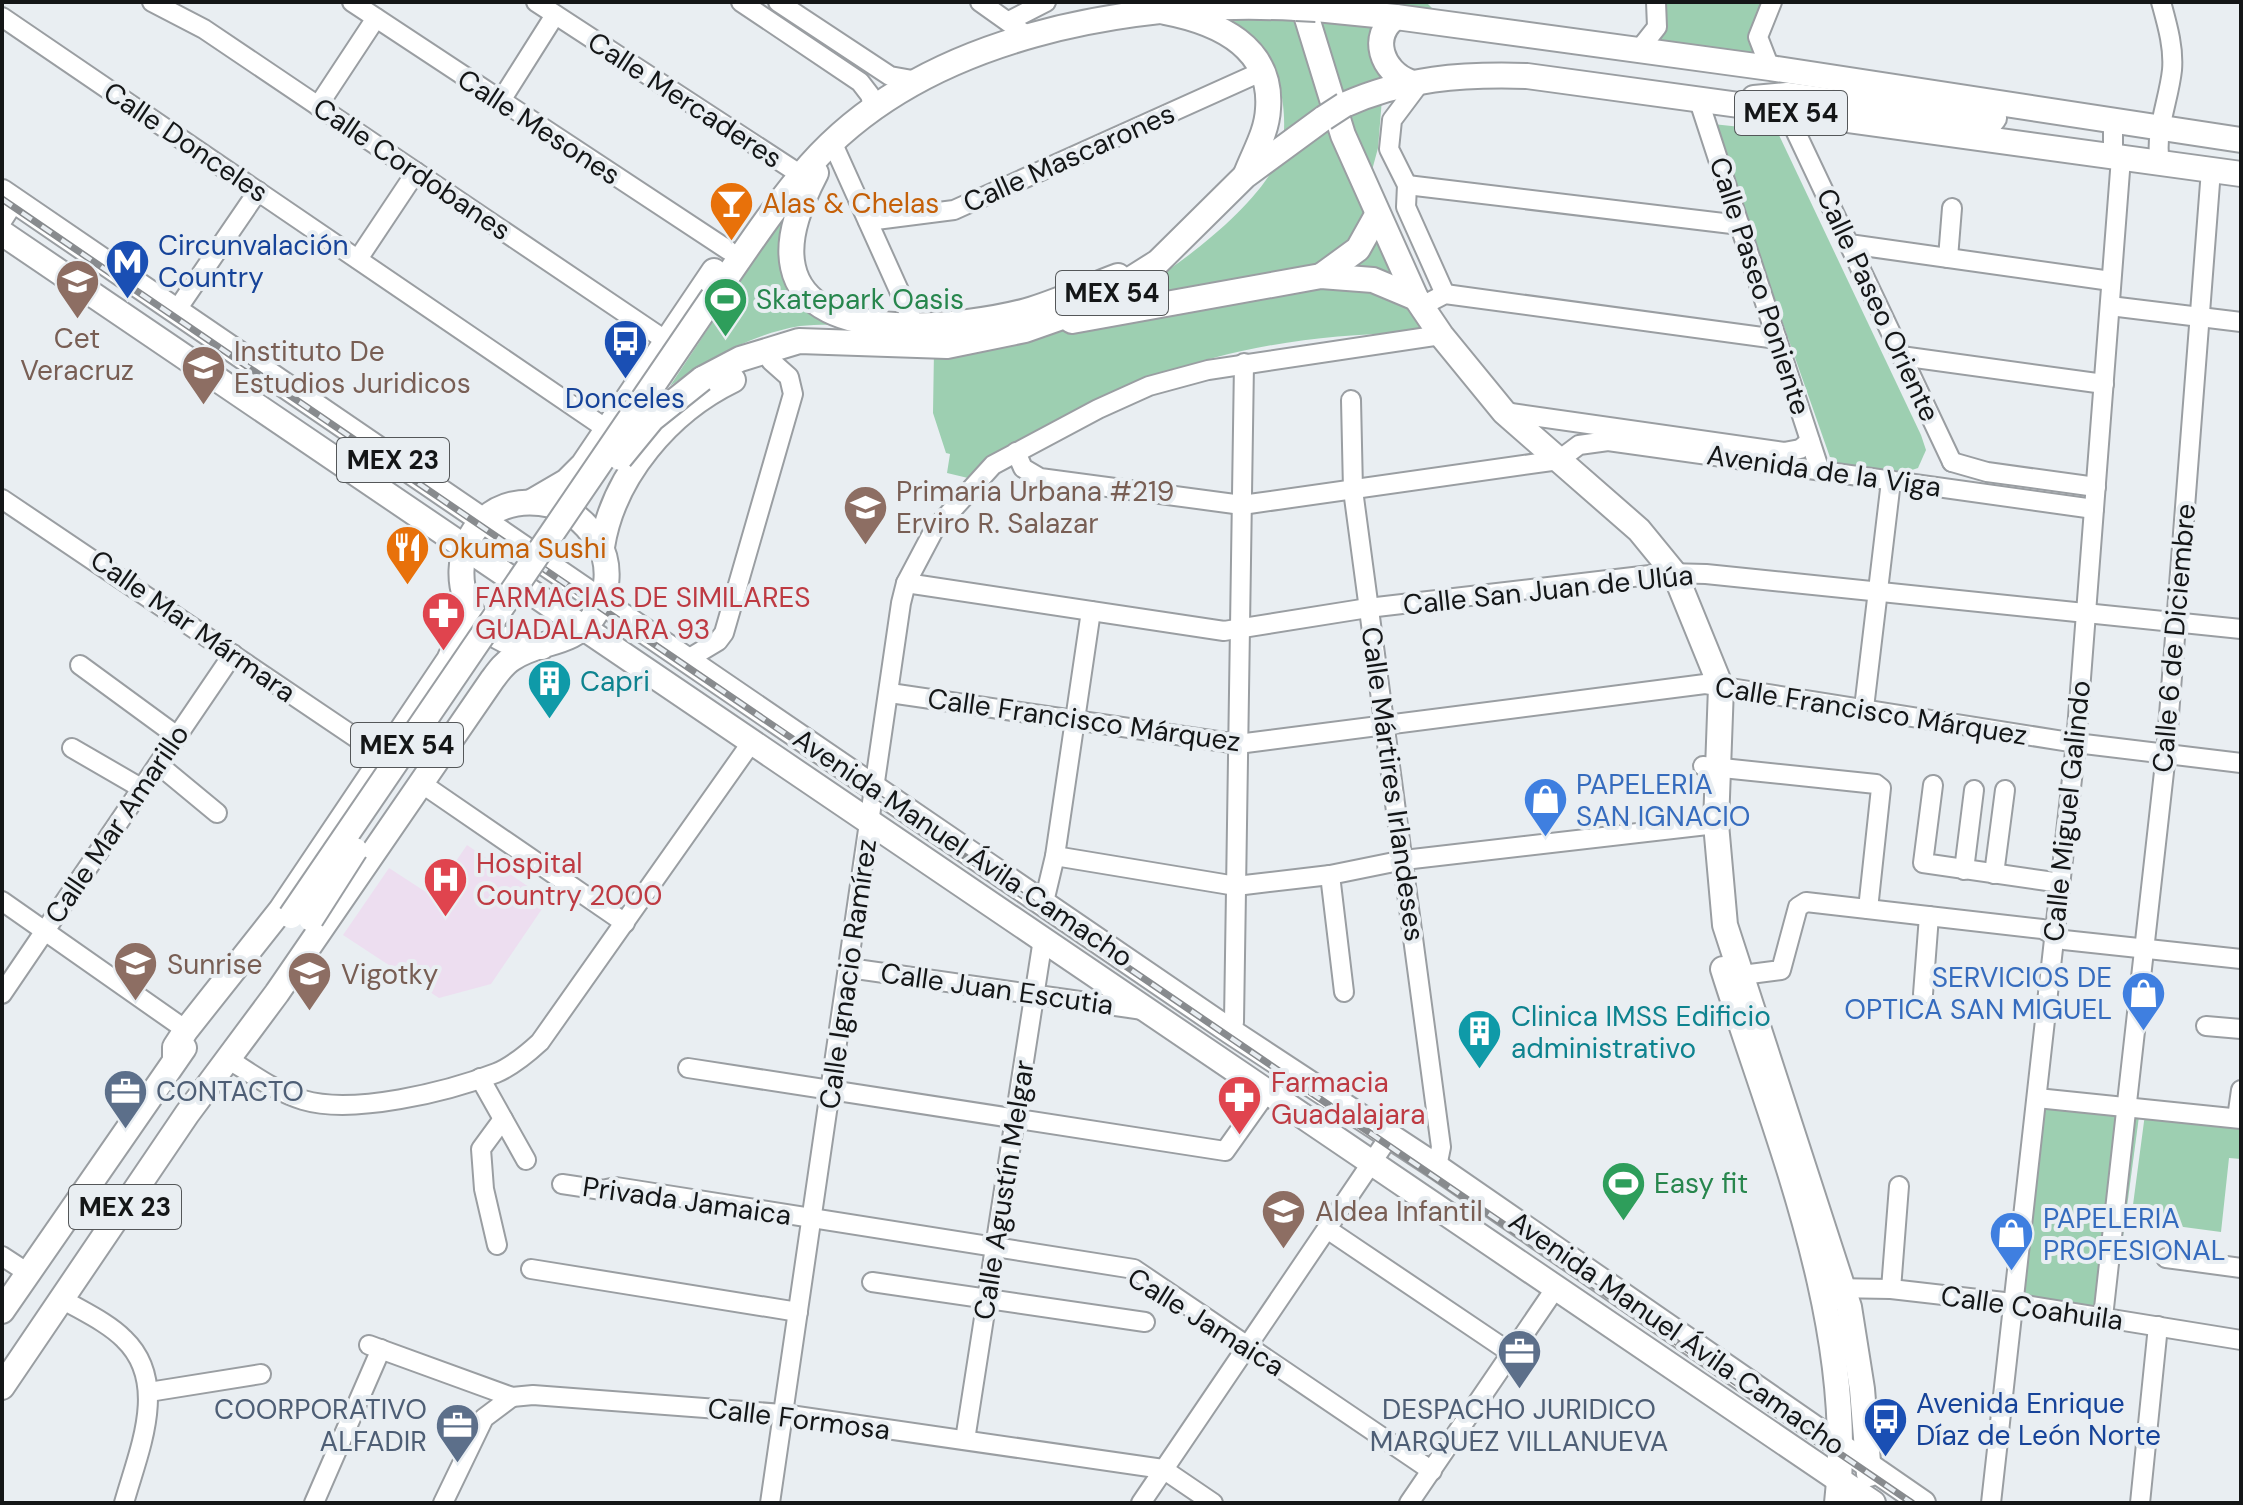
<svg xmlns="http://www.w3.org/2000/svg" width="2243" height="1505" font-family="'DM Sans',sans-serif">
  <style>
    .medical { fill: #eddef0 }
    .green { fill: #9dcfb1 }
    .lines { fill: none; stroke-linecap: round; stroke-linejoin: round }
    .minor-casing { stroke: #9a9ea2; stroke-width: 22 }
    .major-casing { stroke: #9a9ea2; stroke-width: 28 }
    .minor { stroke: #fff; stroke-width: 18 }
    .major { stroke: #fff; stroke-width: 24 }
    .rail-casing { stroke: #888b8e; stroke-width: 7 }
    .rail { stroke: #e9eef2; stroke-width: 4; stroke-dasharray: 12; stroke-linecap: butt }
    .major-bridge-casing { stroke: #9a9ea2; stroke-width: 28; stroke-linecap: butt }
    .major-bridge { stroke: #fff; stroke-width: 24 }
    .labels { text-anchor: middle; dominant-baseline: central; stroke-width: 8; stroke-linejoin: round; paint-order: stroke }
    .shield { fill: #e9eef2; stroke: #545759; stroke-width: 2 }
    .shield-label { font-size: 26px; font-weight: bold; fill: #141617 }
    .street-label { font-size: 28px; fill: #141617; stroke: #e9eef2 }
    .food-label { font-size: 28px; fill: #c56008; stroke: #e9eef2; text-anchor: start }
    .transit-label { font-size: 28px; fill: #164399; stroke: #e9eef2; text-anchor: start }
    .leisure-label { font-size: 28px; fill: #27864d; stroke: #e9eef2; text-anchor: start }
    .education-label { font-size: 28px; fill: #785e54; stroke: #e9eef2; text-anchor: start }
    .health-label { font-size: 28px; fill: #be3a42; stroke: #e9eef2; text-anchor: start }
    .culture-label { font-size: 28px; fill: #0d838f; stroke: #e9eef2; text-anchor: start }
    .shop-label { font-size: 28px; fill: #366cbe; stroke: #e9eef2; text-anchor: start }
    .service-label { font-size: 28px; fill: #4e5e75; stroke: #e9eef2; text-anchor: start }
  </style>
  <rect width="100%" height="100%" fill="#e9eef2"/>
  <!-- medical -->
  <polygon class="medical" points="467,845 548,900 491,984 439,998 343,935 389,868 432,896"/>
  <!-- green -->
  <g class="green">
    <path d="M1193 2H1426L1432 8 1400 10 1384 74 1378 148 1364 200 1436 334C1301 329 1167 358 1049 424 1020 441 993 455 968 478L947 473 950 454 946 453 933 413 934 350C975 339 1017 328 1058 317 1076 312 1098 309 1116 301 1164 279 1257 209 1278 159 1285 143 1285 122 1283 105 1278 53 1238 21 1193 2Z"/>
    <polygon points="1661,2 1761,2 1752,27 1752,57 1659,42 1663,25"/>
    <polygon points="1713,124 1777,131 1921,435 1926,450 1918,468 1906,472 1832,463"/>
    <path d="M796 206 787 272 856 325C838 325 818 324 800 326 752 334 709 359 670 386L771 234Z"/>
    <polygon points="2040,1100 2140,1109 2113,1312 2019,1298"/>
    <polygon points="2145,1114 2241,1125 2241,1159 2229,1158 2221,1232 2131,1220"/>
  </g>
  <g class="lines">
    <defs>
      <g id="minor">
        <polyline points="152,2 204,29 668,342"/>
        <polyline points="352,2 728,250"/>
        <polyline points="536,2 795,171"/>
        <polyline points="741,2 860,82 870,95 874,109"/>
        <polyline points="778,2 890,76 918,81"/>
        <polyline points="980,2 1025,34"/>
        <polyline points="2,17 608,430"/>
        <polyline points="1009,21 1046,2"/>
        <polyline points="1638,51 1657,27 1656,2"/>
        <polyline points="1770,68 1758,37 1772,2"/>
        <polyline points="1422,80 1392,120 1389,149 1407,185 1406,207 1445,294"/>
        <polyline points="1699,101 1820,471"/>
        <polyline points="500,102 555,15"/>
        <polyline points="318,106 376,18"/>
        <polyline points="1794,113 1793,126 1952,462"/>
        <polyline points="833,144 915,326"/>
        <path d="M2160 163C2154 133 2169 100 2172 70 2174 47 2167 24 2161 2"/>
        <polyline points="1407,185 1740,225"/>
        <polyline points="2,221 15,201"/>
        <polyline points="868,221 954,210 1263,71"/>
        <polyline points="1849,244 2111,281"/>
        <polyline points="1948,258 1952,208"/>
        <polyline points="358,259 416,172"/>
        <polyline points="1422,306 1445,294 1777,339"/>
        <polyline points="2110,306 2241,322"/>
        <polyline points="176,311 258,191"/>
        <polyline points="1901,356 2104,384"/>
        <polyline points="1351,400 1353,490 1441,1147 1437,1167"/>
        <polyline points="1504,412 1784,452 1800,449 1810,441"/>
        <polyline points="1016,452 1023,468 1040,478 1242,505 1559,460 1579,445 1608,441 2094,509"/>
        <polyline points="1952,462 1987,472 2096,487"/>
        <polyline points="2,499 383,756"/>
        <polyline points="906,583 1224,631 1368,608 1667,573 1706,574 2241,629"/>
        <polyline points="688,659 718,641 724,633 793,394 789,377 771,361"/>
        <polyline points="80,665 177,736"/>
        <polyline points="890,693 1238,744 1705,684 2076,743 2241,763"/>
        <polyline points="1864,708 1891,481"/>
        <polyline points="72,748 141,788"/>
        <polyline points="159,765 217,813"/>
        <polyline points="1703,766 1876,784 1881,788 1868,909"/>
        <polyline points="421,783 625,923"/>
        <polyline points="1933,785 1923,863 2061,883"/>
        <polyline points="1055,856 1236,886 1330,875 1404,860 1716,824"/>
        <polyline points="1964,870 1974,790"/>
        <polyline points="1994,874 2005,790"/>
        <polyline points="1330,875 1344,992"/>
        <polyline points="2,901 186,1030"/>
        <polyline points="1044,902 1055,856 1091,611"/>
        <polyline points="849,968 1143,1010"/>
        <polyline points="1750,974 1781,970 1798,907 1806,902 2042,929 2064,940 2241,959"/>
        <polyline points="2,994 233,654"/>
        <polyline points="1923,994 1929,916"/>
        <polyline points="2206,1026 2241,1029"/>
        <polyline points="1230,1031 1234,1022 1244,363"/>
        <path d="M228 1059C252 1074 276 1092 303 1100 353 1115 447 1092 496 1073 513 1066 527 1054 540 1042L751 743"/>
        <polyline points="688,1068 1225,1151 1267,1092"/>
        <polyline points="480,1078 526,1160"/>
        <polyline points="2037,1098 2241,1119"/>
        <polyline points="2237,1118 2241,1090"/>
        <polyline points="562,1184 602,1190 616,1187 1134,1269 1432,1471"/>
        <polyline points="1327,1229 1511,1353"/>
        <polyline points="497,1245 484,1189 481,1149 503,1119"/>
        <polyline points="2,1256 28,1273"/>
        <polyline points="2166,1258 2241,1268"/>
        <polyline points="531,1269 798,1312"/>
        <polyline points="872,1282 1145,1322"/>
        <polyline points="1832,1288 1891,1289 2013,1303 2241,1340"/>
        <polyline points="1891,1289 1899,1186"/>
        <path d="M62 1299C82 1311 107 1322 124 1339 170 1383 138 1452 124 1503"/>
        <polyline points="2103,1317 2166,754 2211,170"/>
        <polyline points="369,1345 512,1397 533,1395 783,1414 1163,1469 1213,1503"/>
        <polyline points="149,1392 261,1374"/>
        <polyline points="965,1440 1043,939"/>
        <polyline points="314,1503 381,1349"/>
        <polyline points="443,1503 484,1418 512,1397"/>
        <polyline points="770,1503 901,603 906,583 934,530 993,465 1098,409 1149,386 1208,370 1441,335"/>
        <polyline points="1141,1503 1389,1137"/>
        <polyline points="1409,1503 1557,1286"/>
        <polyline points="1991,1503 2076,743 2121,158 2113,151 2113,121"/>
        <polyline points="2140,1503 2158,1326"/>
      </g>
      <g id="major">
        <polyline points="1302,2 1343,135 1416,298 1441,335 1504,412 1639,530 1675,574 1721,687 1716,824 1725,925 1849,1307 1862,1389 1869,1474"/>
        <polyline points="1316,9 1396,17 1770,68 2241,140"/>
        <path d="M1165 12C1217 22 1273 46 1268 109 1267 132 1254 153 1246 174"/>
        <path d="M1396 17C1369 36 1382 72 1410 82"/>
        <polyline points="1754,98 1787,95 1990,123 1994,118 1990,106 1973,104"/>
        <path d="M1344 105C1404 78 1462 74 1527 76L2241 174"/>
        <path d="M816 173C802 200 786 236 793 267 810 348 970 326 1026 311 1058 302 1088 287 1118 276"/>
        <polyline points="2,192 1230,1031 1437,1167 1923,1503"/>
        <polyline points="2,233 1873,1503"/>
        <polyline points="1321,276 1358,249 1377,215"/>
        <path d="M713 297C744 253 774 206 810 165 925 35 1130 0 1296 8"/>
        <polyline points="1072,321 1321,276 1373,280 1416,298"/>
        <polyline points="702,379 740,359 799,341 947,346 1025,330 1082,310 1158,262 1245,176 1324,118"/>
        <polyline points="531,502 567,481 583,465 714,271"/>
        <path d="M602 547C613 476 669 411 733 380"/>
        <path d="M1723 969C1776 1137 1857 1325 1837 1503"/>
        <polyline points="175,1060 175,1047 186,1030 281,910 449,660 460,636 465,600"/>
        <polyline points="2,1311 184,1048"/>
        <path d="M2 1387 187 1114 277 993 492 680C498 672 504 663 513 658 540 640 572 646 593 617 608 597 612 565 598 542 585 520 567 506 540 503 441 492 429 646 542 647"/>
      </g>
    </defs>
    <!-- minor casing -->
    <use href="#minor" class="minor-casing"/>
    <!-- major casing -->
    <use href="#major" class="major-casing"/>
    <!-- minor -->
    <use href="#minor" class="minor"/>
    <!-- major -->
    <use href="#major" class="major"/>
    <defs>
      <polyline id="rail" points="2,199 1912,1503"/>
    </defs>
    <!-- rail casing -->
    <use href="#rail" class="rail-casing"/>
    <!-- rail -->
    <use href="#rail" class="rail"/>
    <defs>
      <g id="major-bridge">
        <polyline points="1296,8 1316,9"/>
        <polyline points="1324,118 1344,105"/>
        <polyline points="620,458 652,419 702,379"/>
        <polyline points="291,916 713,297"/>
        <polyline points="311,919 355,850"/>
      </g>
    </defs>
    <!-- major-bridge casing -->
    <use href="#major-bridge" class="major-bridge-casing"/>
    <!-- major-bridge -->
    <use href="#major-bridge" class="major-bridge"/>
  </g>
  <!-- icons -->
  <defs>
    <symbol id="bar-pin" viewBox="-11 -11 22 30"><path d="M0 17L-7.5 6A9.5 9.5 0 1 1 7.5 6Z" fill="#e8710a" stroke="#e9eef2"/><path d="M-6-5H6L.8 .8V4.5H3.5V6h-7V4.5H-.8V.8Z" fill="#fff"/></symbol>
    <symbol id="metro-pin" viewBox="-11 -11 22 30"><path d="M0 17L-7.5 6A9.5 9.5 0 1 1 7.5 6Z" fill="#1a4fb4" stroke="#e9eef2"/><path d="M-5.5 5V-5H-3L0 0L3-5H5.5V5H3V-.5L0 4L-3-.5V5Z" fill="#fff"/></symbol>
    <symbol id="university-pin" viewBox="-11 -11 22 30"><path d="M0 17L-7.5 6A9.5 9.5 0 1 1 7.5 6Z" fill="#8d6e63" stroke="#e9eef2"/><path d="M0-5L7-2L0 1L-7-2ZM-4 1L0 2.5L4 1V4Q0 6-4 4Z" fill="#fff"/></symbol>
    <symbol id="stadium-pin" viewBox="-11 -11 22 30"><path d="M0 17L-7.5 6A9.5 9.5 0 1 1 7.5 6Z" fill="#2e9e5b" stroke="#e9eef2"/><path d="M0-5a6.5 5 0 1 0 0 10a6.5 5 0 1 0 0-10ZM-3.5-1.8h7v3.6h-7Z" fill="#fff"/></symbol>
    <symbol id="bus-pin" viewBox="-11 -11 22 30"><path d="M0 17L-7.5 6A9.5 9.5 0 1 1 7.5 6Z" fill="#1a4fb4" stroke="#e9eef2"/><path d="M-5-6H5V4H4V6H2V4H-2V6H-4V4H-5ZM-3.5-4V0h7V-4ZM-3.5 1.2v1.5H-2V1.2ZM2 1.2v1.5H3.5V1.2Z" fill="#fff"/></symbol>
    <symbol id="school-pin" viewBox="-11 -11 22 30"><path d="M0 17L-7.5 6A9.5 9.5 0 1 1 7.5 6Z" fill="#8d6e63" stroke="#e9eef2"/><path d="M0-5L7-2L0 1L-7-2ZM-4 1L0 2.5L4 1V4Q0 6-4 4Z" fill="#fff"/></symbol>
    <symbol id="restaurant-pin" viewBox="-11 -11 22 30"><path d="M0 17L-7.5 6A9.5 9.5 0 1 1 7.5 6Z" fill="#e8710a" stroke="#e9eef2"/><path d="M-5-6h1v4h1v-4h1v4h1v-4h1v5L-1.5 .5V6h-2V.5L-5-1ZM5-6V6H3V1.5H1.5Q1.5-4 5-6Z" fill="#fff"/></symbol>
    <symbol id="pharmacy-pin" viewBox="-11 -11 22 30"><path d="M0 17L-7.5 6A9.5 9.5 0 1 1 7.5 6Z" fill="#e0444e" stroke="#e9eef2"/><path d="M-2-6h4v4h4v4h-4v4h-4v-4h-4v-4h4Z" fill="#fff"/></symbol>
    <symbol id="building-pin" viewBox="-11 -11 22 30"><path d="M0 17L-7.5 6A9.5 9.5 0 1 1 7.5 6Z" fill="#0f9aa8" stroke="#e9eef2"/><path d="M-4-6H4V6H1V3H-1V6H-4ZM-2.5-4.3h1.7v1.8h-1.7ZM.8-4.3h1.7v1.8H.8ZM-2.5-1h1.7V.8h-1.7ZM.8-1h1.7V.8H.8Z" fill="#fff"/></symbol>
    <symbol id="shop-pin" viewBox="-11 -11 22 30"><path d="M0 17L-7.5 6A9.5 9.5 0 1 1 7.5 6Z" fill="#3f7fe0" stroke="#e9eef2"/><path d="M-5-2.5h2.3a2.7 3.5 0 0 1 5.4 0H5L5.5 6h-11ZM-1.5-2.5h3a1.5 2.3 0 0 0-3 0Z" fill="#fff"/></symbol>
    <symbol id="hospital-pin" viewBox="-11 -11 22 30"><path d="M0 17L-7.5 6A9.5 9.5 0 1 1 7.5 6Z" fill="#e0444e" stroke="#e9eef2"/><path d="M-5-5h3v3.5h4V-5h3V5h-3V1.5h-4V5h-3Z" fill="#fff"/></symbol>
    <symbol id="office-pin" viewBox="-11 -11 22 30"><path d="M0 17L-7.5 6A9.5 9.5 0 1 1 7.5 6Z" fill="#5c6f8a" stroke="#e9eef2"/><path d="M-6-3h4V-5.5h4V-3h4V5H-6ZM-1-4.5V-3h2v-1.5ZM-6 0V1H6V0Z" fill="#fff"/></symbol>
  </defs>
  <g fill-rule="evenodd">
    <use href="#bar-pin" x="706" y="178" width="51" height="69"/>
    <use href="#metro-pin" x="102" y="236" width="51" height="69"/>
    <use href="#university-pin" x="52" y="256" width="51" height="69"/>
    <use href="#stadium-pin" x="700" y="274" width="51" height="69"/>
    <use href="#bus-pin" x="600" y="316" width="51" height="69"/>
    <use href="#university-pin" x="178" y="342" width="51" height="69"/>
    <use href="#school-pin" x="840" y="482" width="51" height="69"/>
    <use href="#restaurant-pin" x="382" y="522" width="51" height="69"/>
    <use href="#pharmacy-pin" x="418" y="588" width="51" height="69"/>
    <use href="#building-pin" x="524" y="656" width="51" height="69"/>
    <use href="#shop-pin" x="1520" y="774" width="51" height="69"/>
    <use href="#hospital-pin" x="420" y="854" width="51" height="69"/>
    <use href="#school-pin" x="110" y="938" width="51" height="69"/>
    <use href="#school-pin" x="284" y="948" width="51" height="69"/>
    <use href="#shop-pin" x="2118" y="968" width="51" height="69"/>
    <use href="#building-pin" x="1454" y="1006" width="51" height="69"/>
    <use href="#office-pin" x="100" y="1066" width="51" height="69"/>
    <use href="#pharmacy-pin" x="1214" y="1072" width="51" height="69"/>
    <use href="#stadium-pin" x="1598" y="1158" width="51" height="69"/>
    <use href="#school-pin" x="1258" y="1186" width="51" height="69"/>
    <use href="#shop-pin" x="1986" y="1208" width="51" height="69"/>
    <use href="#office-pin" x="1494" y="1326" width="51" height="69"/>
    <use href="#bus-pin" x="1860" y="1394" width="51" height="69"/>
    <use href="#office-pin" x="432" y="1400" width="51" height="69"/>
  </g>
  <g class="labels">
    <!-- shield labels -->
    <g class="shield">
      <rect x="1735" y="91" width="112" height="44" rx="6"/>
      <rect x="1056" y="271" width="112" height="44" rx="6"/>
      <rect x="337" y="438" width="112" height="44" rx="6"/>
      <rect x="351" y="723" width="112" height="44" rx="6"/>
      <rect x="69" y="1185" width="112" height="44" rx="6"/>
    </g>
    <g class="shield-label">
      <text x="1791" y="113">MEX 54</text>
      <text x="1112" y="293">MEX 54</text>
      <text x="393" y="460">MEX 23</text>
      <text x="407" y="745">MEX 54</text>
      <text x="125" y="1207">MEX 23</text>
    </g>
    <!-- street labels -->
    <g class="street-label">
      <text transform="translate(685 100) rotate(33)">Calle Mercaderes</text>
      <text transform="translate(539 127) rotate(33)">Calle Mesones</text>
      <text transform="translate(186 142) rotate(34)">Calle Donceles</text>
      <text transform="translate(1069 158) rotate(-24)">Calle Mascarones</text>
      <text transform="translate(412 169) rotate(34)">Calle Cordobanes</text>
      <text transform="translate(1760 286) rotate(72)">Calle Paseo Poniente</text>
      <text transform="translate(1878 305) rotate(65)">Calle Paseo Oriente</text>
      <text transform="translate(1824 471) rotate(8)">Avenida de la Viga</text>
      <text transform="translate(1548 590) rotate(-6)">Calle San Juan de Ulúa</text>
      <text transform="translate(193 626) rotate(35)">Calle Mar Mármara</text>
      <text transform="translate(2174 638) rotate(-85)">Calle 6 de Diciembre</text>
      <text transform="translate(1871 711) rotate(9)">Calle Francisco Márquez</text>
      <text transform="translate(1084 720) rotate(8)">Calle Francisco Márquez</text>
      <text transform="translate(1393 784) rotate(82)">Calle Mártires Irlandeses</text>
      <text transform="translate(2067 811) rotate(-84)">Calle Miguel Galindo</text>
      <text transform="translate(117 824) rotate(-56)">Calle Mar Amarillo</text>
      <text transform="translate(963 848) rotate(34)">Avenida Manuel Ávila Camacho</text>
      <text transform="translate(848 974) rotate(-82)">Calle Ignacio Ramírez</text>
      <text transform="translate(997 989) rotate(8)">Calle Juan Escutia</text>
      <text transform="translate(1004 1190) rotate(-81)">Calle Agustín Melgar</text>
      <text transform="translate(687 1201) rotate(8)">Privada Jamaica</text>
      <text transform="translate(2032 1308) rotate(8)">Calle Coahuila</text>
      <text transform="translate(1206 1322) rotate(32)">Calle Jamaica</text>
      <text transform="translate(1677 1333) rotate(35)">Avenida Manuel Ávila Camacho</text>
      <text transform="translate(799 1419) rotate(7)">Calle Formosa</text>
    </g>
    <!-- food labels -->
    <g class="food-label">
      <text x="762" y="203">Alas &amp; Chelas</text>
      <text x="438" y="548">Okuma Sushi</text>
    </g>
    <!-- transit labels -->
    <g class="transit-label">
      <text x="158" y="245">Circunvalación<tspan x="158" dy="32">Country</tspan></text>
      <text x="625" y="398" text-anchor="middle">Donceles</text>
      <text x="1916" y="1403">Avenida Enrique<tspan x="1916" dy="32">Díaz de León Norte</tspan></text>
    </g>
    <!-- leisure labels -->
    <g class="leisure-label">
      <text x="756" y="299">Skatepark Oasis</text>
      <text x="1654" y="1183">Easy fit</text>
    </g>
    <!-- education labels -->
    <g class="education-label">
      <text x="77" y="338" text-anchor="middle">Cet<tspan x="77" dy="32">Veracruz</tspan></text>
      <text x="234" y="351">Instituto De<tspan x="234" dy="32">Estudios Juridicos</tspan></text>
      <text x="896" y="491">Primaria Urbana #219<tspan x="896" dy="32">Erviro R. Salazar</tspan></text>
      <text x="167" y="964">Sunrise</text>
      <text x="341" y="974">Vigotky</text>
      <text x="1315" y="1211">Aldea Infantil</text>
    </g>
    <!-- health labels -->
    <g class="health-label">
      <text x="475" y="597">FARMACIAS DE SIMILARES<tspan x="475" dy="32">GUADALAJARA 93</tspan></text>
      <text x="476" y="863">Hospital<tspan x="476" dy="32">Country 2000</tspan></text>
      <text x="1271" y="1082">Farmacia<tspan x="1271" dy="32">Guadalajara</tspan></text>
    </g>
    <!-- culture labels -->
    <g class="culture-label">
      <text x="580" y="681">Capri</text>
      <text x="1511" y="1016">Clinica IMSS Edificio<tspan x="1511" dy="32">administrativo</tspan></text>
    </g>
    <!-- shop labels -->
    <g class="shop-label">
      <text x="1576" y="784">PAPELERIA<tspan x="1576" dy="32">SAN IGNACIO</tspan></text>
      <text x="2112" y="977" text-anchor="end">SERVICIOS DE<tspan x="2112" dy="32">OPTICA SAN MIGUEL</tspan></text>
      <text x="2043" y="1218">PAPELERIA<tspan x="2043" dy="32">PROFESIONAL</tspan></text>
    </g>
    <!-- service labels -->
    <g class="service-label">
      <text x="156" y="1091">CONTACTO</text>
      <text x="427" y="1409" text-anchor="end">COORPORATIVO<tspan x="427" dy="32">ALFADIR</tspan></text>
      <text x="1519" y="1409" text-anchor="middle">DESPACHO JURIDICO<tspan x="1519" dy="32">MARQUEZ VILLANUEVA</tspan></text>
    </g>
  </g>
  <!-- border -->
  <rect width="2243" height="1505" fill="none" stroke="#141617" stroke-width="8"/>
</svg>
